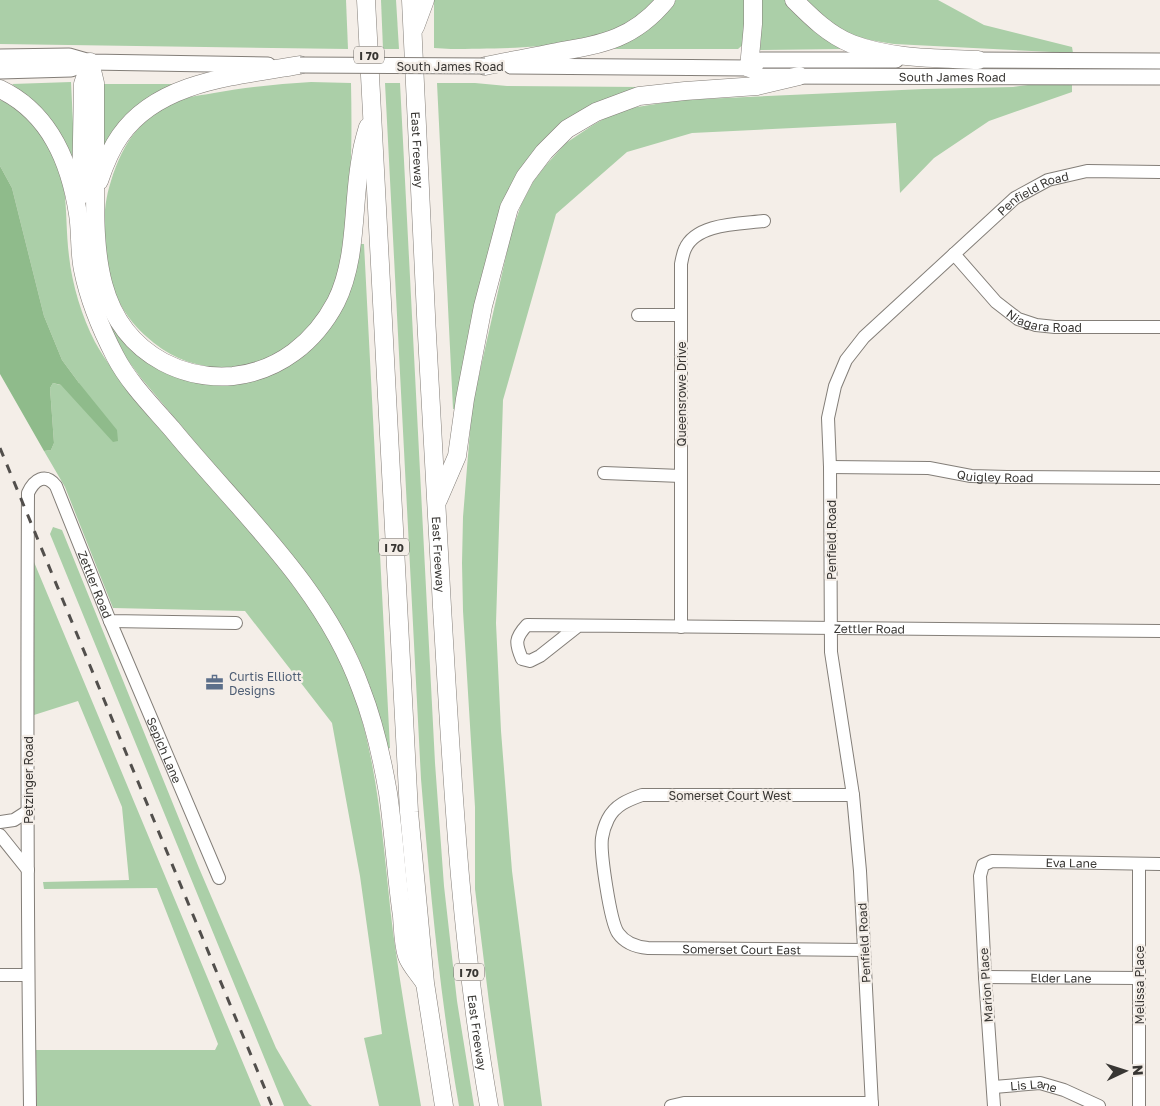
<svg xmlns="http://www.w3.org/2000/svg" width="1160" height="1106" font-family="'Golos Text',sans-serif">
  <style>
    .green { fill: #abcfa8 }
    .forest { fill: #8fbb8b }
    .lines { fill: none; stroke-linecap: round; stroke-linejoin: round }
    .minor-casing { stroke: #837e78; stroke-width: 14 }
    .major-casing { stroke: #837e78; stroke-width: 17 }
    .highway-casing { stroke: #837e78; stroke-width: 19 }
    .minor { stroke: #fff; stroke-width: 12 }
    .major { stroke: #fff; stroke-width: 15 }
    .highway { stroke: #fff; stroke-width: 18 }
    .rail { stroke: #524f4c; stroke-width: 3; stroke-dasharray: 9 9; stroke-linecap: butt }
    .major-bridge-casing { stroke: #837e78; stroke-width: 17; stroke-linecap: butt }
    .major-bridge { stroke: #fff; stroke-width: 15 }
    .labels { text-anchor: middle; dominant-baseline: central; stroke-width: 4.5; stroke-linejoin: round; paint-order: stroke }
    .shield { fill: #f4eee8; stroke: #706d69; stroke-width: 1 }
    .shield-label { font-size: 11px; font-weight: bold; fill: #383633 }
    .street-label { font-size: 12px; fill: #383633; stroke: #f4eee8 }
    .service-label { font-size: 12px; fill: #4e5e75; stroke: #f4eee8; text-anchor: start }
  </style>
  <rect width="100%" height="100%" fill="#f4eee8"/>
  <!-- green -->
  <g class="green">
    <polygon points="0,0 346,0 348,49 0,44"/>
    <polygon points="381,0 396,0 399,49 383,49"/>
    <path d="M434 0H657C646 9 634 22 621 28 575 50 501 48 451 49L434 48Z"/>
    <path d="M676 0H747L746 42 738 49H614C637 36 660 21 676 0Z"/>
    <polygon points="762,0 786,0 843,49 760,50"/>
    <path d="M804 0H938L984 25 1072 47 1073 53 894 44C873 41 852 37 834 26 823 19 814 8 804 0Z"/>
    <polygon points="71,82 75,165 34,102 12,84"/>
    <path d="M311 82 351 83C352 133 352 182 345 232 344 244 343 258 340 269 332 295 318 320 298 338 259 376 196 377 154 343 139 331 125 316 117 297 110 282 107 264 105 248 103 225 104 202 111 181 124 140 141 117 181 100 191 96 203 95 214 93 246 87 279 84 311 82Z"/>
    <path d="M385 83H400L435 763 444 886 457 1001 474 1106H459C440 998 430 889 421 779Z"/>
    <polygon points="437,83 475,83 507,86 641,87 641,91 529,164 458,410 453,409"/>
    <polygon points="103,84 182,84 107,145 102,146"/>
    <polygon points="1036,84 1072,84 1072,92 989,121 934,158 900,193 896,123 692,133 627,152 556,214 503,400 496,623 501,731 512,871 542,1106 504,1106 489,1002 475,889 475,807 463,611 462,563 463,517 472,406 511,234 521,205 533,182 546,165 566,143 593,125 614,113 631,108 681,100 924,89 1013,87"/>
    <path d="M0 100C35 112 58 153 64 188 67 210 66 233 69 256 72 284 82 317 95 342 116 380 149 411 177 443 227 501 276 558 318 621 379 713 380 827 393 932 401 990 411 1048 421 1106H379L364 1038 382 1034 360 876 332 723 245 611 113 608 65 487 44 451 51 450 54 443 50 388 53 383 60 385 79 383 62 360 44 316 12 188 0 166Z"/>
    <path d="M359 244H364L390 748 386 749C378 717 371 685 357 655 330 599 289 552 249 505 213 463 177 421 141 378L124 355 105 317 109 316 180 376 295 360Z"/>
    <polygon points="53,527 62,530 199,868 276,1048 309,1104 312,1106 284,1106 50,534"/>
    <polygon points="34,562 261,1106 37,1106 36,1050 215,1050 218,1044 157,888 44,889 43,882 129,880 122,807 78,701 34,715"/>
  </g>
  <!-- forest -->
  <polygon class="forest" points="0,166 12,188 44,316 62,360 79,383 117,430 118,441 113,442 61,385 53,383 50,388 54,443 51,450 44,451 0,374"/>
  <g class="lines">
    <defs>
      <g id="minor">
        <path id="s1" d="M954 254 996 302 1018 319 1036 325 1055 327H1160"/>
        <polyline points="638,315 681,315"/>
        <path id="s2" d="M830 467 929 468 971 476 1007 477 1160 478"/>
        <polyline points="604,473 681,476"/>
        <path id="s3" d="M110 621 219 878"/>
        <path id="s4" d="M578 626 540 656 530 661 522 659C515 643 515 638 527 625L1160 631"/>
        <path d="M681 627V264C682 259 683 253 685 249 696 223 740 224 764 221"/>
        <path id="s5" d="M853 795H642C628 800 615 805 608 819 605 825 603 831 602 838 600 852 610 921 618 933 625 943 636 947 648 948L864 950"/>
        <polyline points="0,822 14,820 28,811"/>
        <polyline points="0,835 28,870"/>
        <polyline points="1139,864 1139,1106"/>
        <polyline points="0,975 28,975"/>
        <path id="s6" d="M985 977 1139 978"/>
        <path id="s7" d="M994 1087 1040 1083 1064 1090 1099 1106"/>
        <path id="s8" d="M30 1106C27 902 27 697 28 493 34 480 45 472 56 486L110 621 236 623"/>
        <polyline points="671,1106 684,1103 872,1103"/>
        <path id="s9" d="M872 1106 860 871 853 795 831 652 830 467 828 418 835 386 846 360 864 337 1015 198 1048 180 1087 171 1160 172"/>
        <path id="s10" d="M994 1106 985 977 980 876 983 865 992 861 1160 864"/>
      </g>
      <g id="major">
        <polyline points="0,57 69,56 90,62 268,65"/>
        <polyline points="966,60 1160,61"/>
        <polyline points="511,66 749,68 761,60 896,60"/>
        <path id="s11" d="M749 68 760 76 1160 77"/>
        <polyline points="0,71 71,69 90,62"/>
      </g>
      <g id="highway">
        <polyline points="366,0 409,812 425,983 444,1106"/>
        <path id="s12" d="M411 0C420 202 430 405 442 607 452 774 460 940 489 1106"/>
        <path d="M794 0C811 17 829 35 852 44 892 59 937 58 978 60"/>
        <polyline points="415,27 425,0"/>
        <path d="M90 62 95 83C95 116 95 149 95 182 95 250 94 325 163 362 184 373 209 378 233 376 279 371 315 342 336 302 358 258 352 203 361 157 362 147 365 137 368 127"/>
        <path d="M485 66C509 61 533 57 557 52 603 44 634 39 666 0"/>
        <polyline points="749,68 753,24 753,0"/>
        <path d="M0 89C50 113 70 162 78 214 81 232 79 251 83 270 89 300 101 329 115 356 129 383 152 406 172 429 240 512 324 586 361 689 374 722 382 758 388 793 394 834 396 875 402 916 403 928 403 944 407 956 410 965 419 974 424 982"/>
        <path d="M99 181C104 166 110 150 120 136 159 80 238 76 300 65"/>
        <polyline points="81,195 83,84 88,69"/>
        <polyline points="438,500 457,456 465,399 483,306 509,208 525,177 544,152 567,129 596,112 639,96 685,91 757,86 799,76"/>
      </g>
    </defs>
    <!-- minor casing -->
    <use href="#minor" class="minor-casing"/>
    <!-- major casing -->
    <use href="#major" class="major-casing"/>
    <!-- highway casing -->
    <use href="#highway" class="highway-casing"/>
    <!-- minor -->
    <use href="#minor" class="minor"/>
    <!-- major -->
    <use href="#major" class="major"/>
    <!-- highway -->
    <use href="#highway" class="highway"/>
    <!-- rail -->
    <polyline class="rail" points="0,448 272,1106"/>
    <defs>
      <polyline id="major-bridge" points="300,65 485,66"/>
    </defs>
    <!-- major-bridge casing -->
    <use href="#major-bridge" class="major-bridge-casing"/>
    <!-- major-bridge -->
    <use href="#major-bridge" class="major-bridge"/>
  </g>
  <!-- icons -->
  <defs>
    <symbol id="office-bare" viewBox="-9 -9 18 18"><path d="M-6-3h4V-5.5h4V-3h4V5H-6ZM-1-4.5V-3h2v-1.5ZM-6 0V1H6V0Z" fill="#5c6f8a" stroke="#f4eee8" stroke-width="2.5" paint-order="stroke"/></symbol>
  </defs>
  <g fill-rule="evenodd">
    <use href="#office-bare" x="202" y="670" width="25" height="25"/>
  </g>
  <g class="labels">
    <!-- shield labels -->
    <g class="shield">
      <rect x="354" y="46.5" width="30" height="17" rx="4"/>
      <rect x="379" y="538.5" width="30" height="17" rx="4"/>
      <rect x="454" y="963.5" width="30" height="17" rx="4"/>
    </g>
    <g class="shield-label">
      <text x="369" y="55">I 70</text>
      <text x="394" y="547">I 70</text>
      <text x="469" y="972">I 70</text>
    </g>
    <!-- street labels -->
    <g class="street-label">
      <text x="450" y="66">South James Road</text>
      <text stroke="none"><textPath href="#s11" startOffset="206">South James Road</textPath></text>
      <text stroke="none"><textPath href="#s12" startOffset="150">East Freeway</textPath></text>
      <text stroke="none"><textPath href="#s9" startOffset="1004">Penfield Road</textPath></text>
      <text stroke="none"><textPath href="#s1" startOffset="118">Niagara Road</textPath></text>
      <text transform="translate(681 394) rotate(-90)">Queensrowe Drive</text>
      <text stroke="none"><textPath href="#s2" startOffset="166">Quigley Road</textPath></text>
      <text transform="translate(831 540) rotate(-90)">Penfield Road</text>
      <text stroke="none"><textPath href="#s12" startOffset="555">East Freeway</textPath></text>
      <text stroke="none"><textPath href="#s8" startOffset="756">Zettler Road</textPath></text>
      <text stroke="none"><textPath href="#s4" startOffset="448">Zettler Road</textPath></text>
      <text stroke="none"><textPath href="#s3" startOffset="140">Sepich Lane</textPath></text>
      <text transform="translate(28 780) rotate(-90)">Petzinger Road</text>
      <text x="730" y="795">Somerset Court West</text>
      <text stroke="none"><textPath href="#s10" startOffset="331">Eva Lane</textPath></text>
      <text transform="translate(864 943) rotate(-93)">Penfield Road</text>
      <text stroke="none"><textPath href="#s5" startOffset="499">Somerset Court East</textPath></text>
      <text stroke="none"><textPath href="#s6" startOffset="76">Elder Lane</textPath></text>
      <text transform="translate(986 985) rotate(-94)">Marion Place</text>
      <text transform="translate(1139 985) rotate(-90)">Melissa Place</text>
      <text stroke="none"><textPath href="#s12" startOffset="1035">East Freeway</textPath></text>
      <text stroke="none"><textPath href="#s7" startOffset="40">Lis Lane</textPath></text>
    </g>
    <!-- service labels -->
    <g class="service-label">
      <text x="229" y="676">Curtis Elliott<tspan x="229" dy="14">Designs</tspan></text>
    </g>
  </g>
  <!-- north arrow -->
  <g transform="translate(1125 1071) rotate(86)" stroke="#f4eee8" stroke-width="4" paint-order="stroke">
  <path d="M0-4L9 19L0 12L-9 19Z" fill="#383633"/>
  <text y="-8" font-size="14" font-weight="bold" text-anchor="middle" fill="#383633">N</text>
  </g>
</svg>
